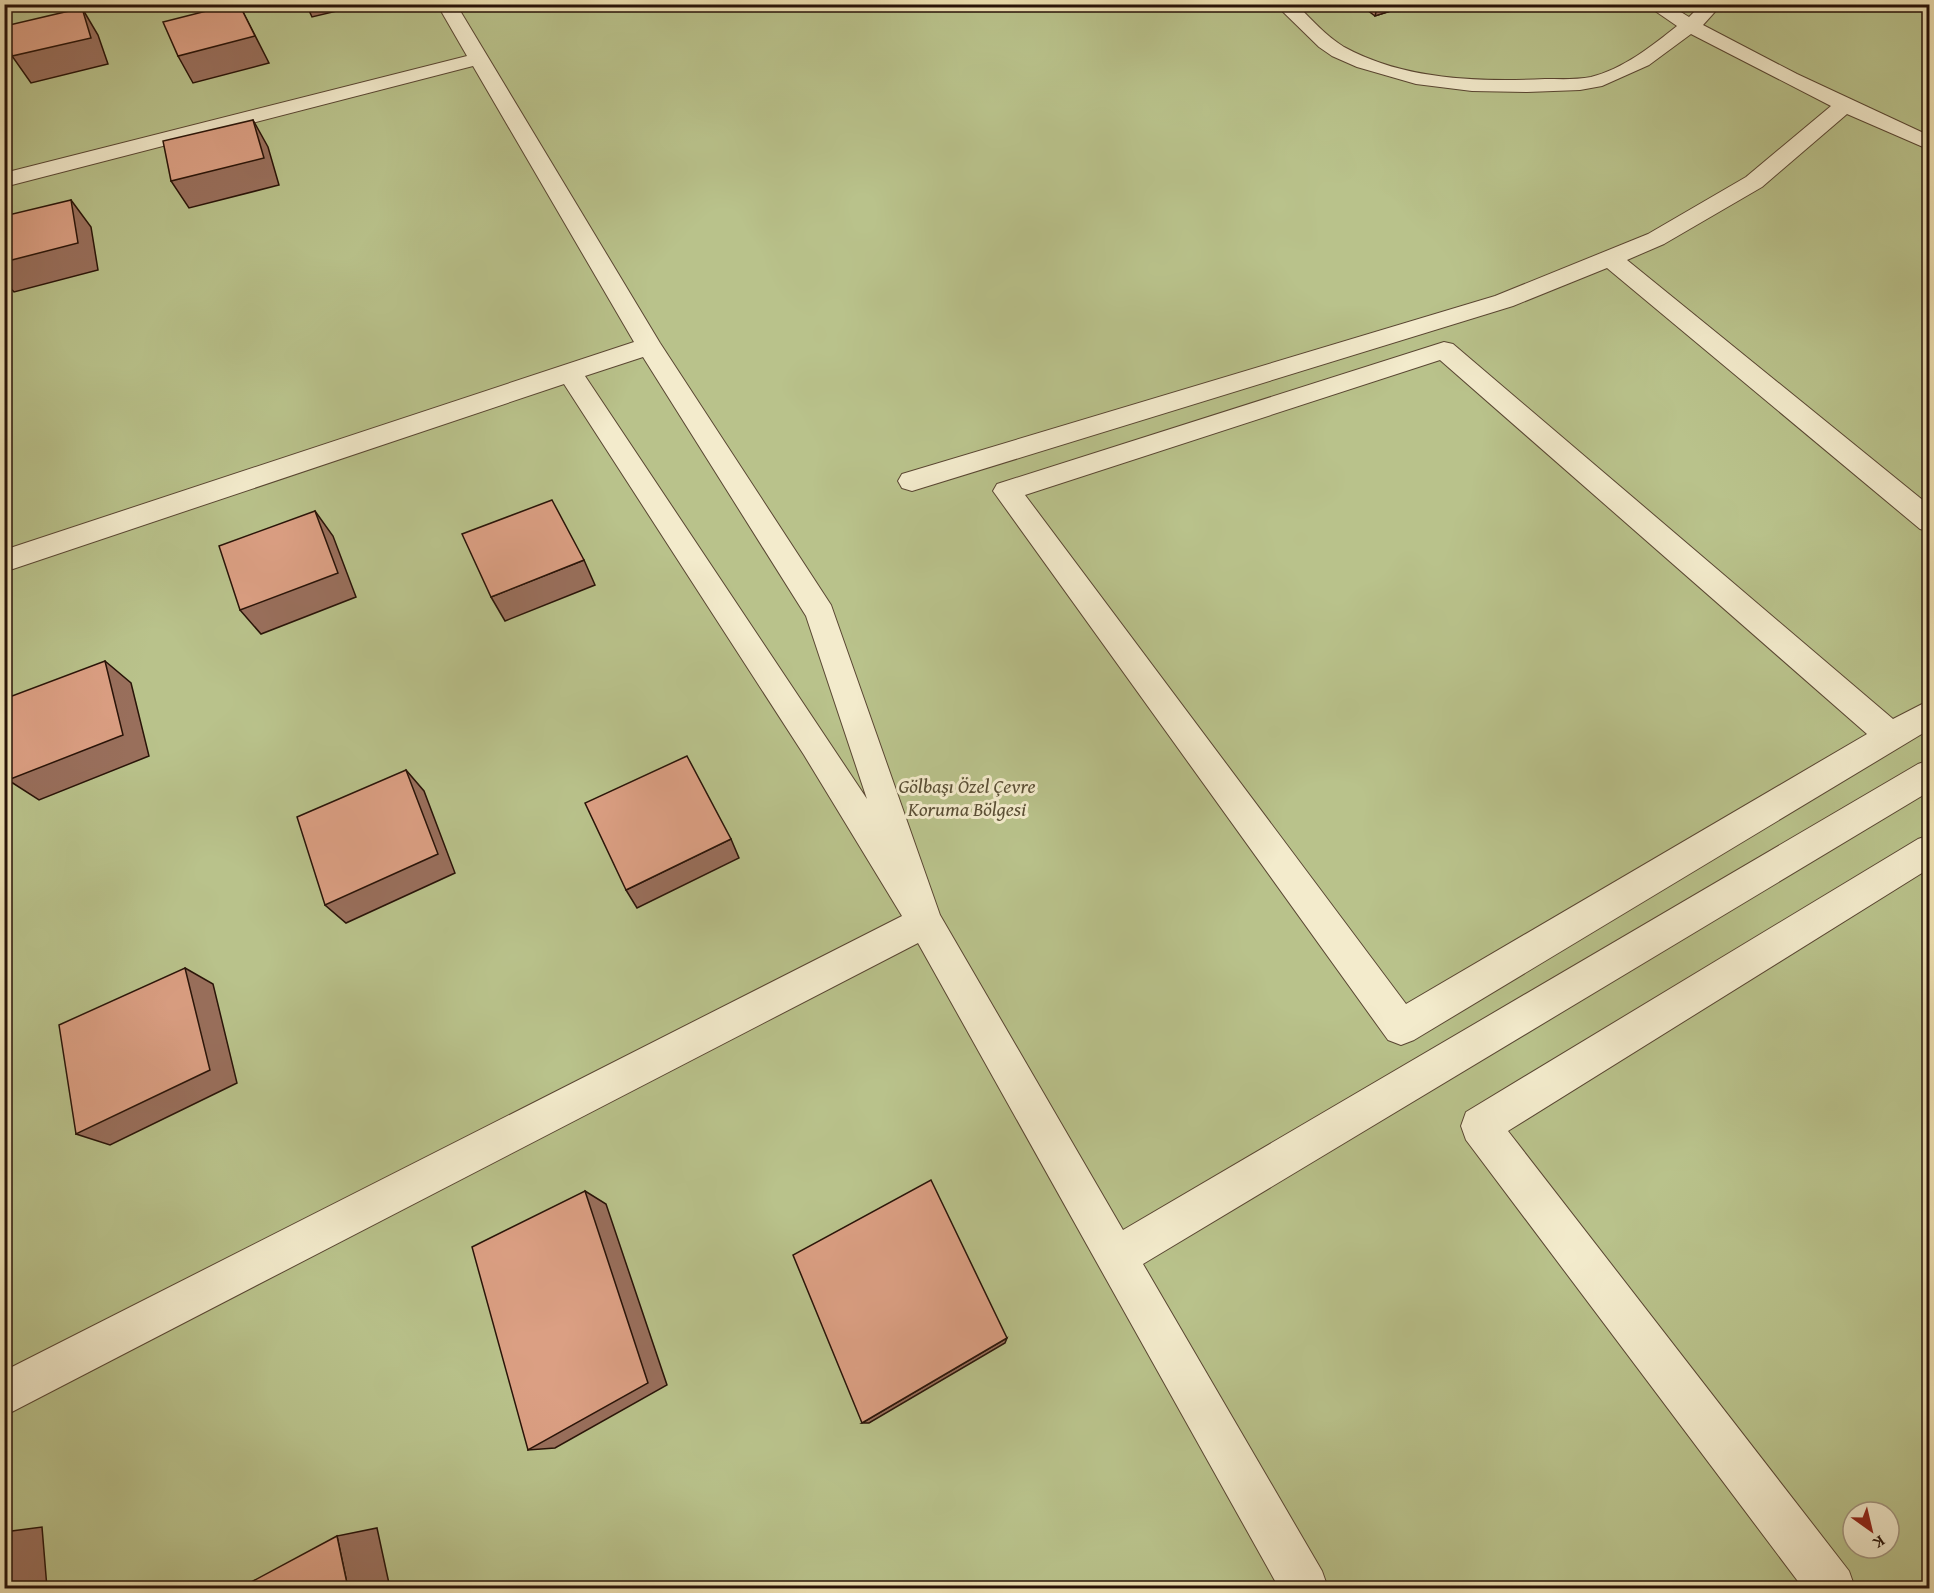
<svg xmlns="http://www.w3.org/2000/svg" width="1934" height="1593" font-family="'Gentium Book Plus',serif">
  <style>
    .green { fill: #b9c28b; stroke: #706a4a; stroke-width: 1.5; fill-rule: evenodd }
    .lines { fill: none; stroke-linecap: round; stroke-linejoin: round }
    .minor-casing { stroke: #594632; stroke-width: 2 }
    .minor { fill: #f3ebcc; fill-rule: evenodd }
    .wall { fill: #bc8971; stroke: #281308; stroke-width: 1.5 }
    .shaded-wall { fill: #996f5c; stroke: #281308; stroke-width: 1.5 }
    .building { fill: #db9f83; stroke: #281308; stroke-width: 1.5 }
    .labels { text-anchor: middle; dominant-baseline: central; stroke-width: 6; stroke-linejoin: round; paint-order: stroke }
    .park-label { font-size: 20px; font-style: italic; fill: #5b5036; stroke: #f3ebcc }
  </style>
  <rect width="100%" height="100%" fill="#ede0b1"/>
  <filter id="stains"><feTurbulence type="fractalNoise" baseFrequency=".00333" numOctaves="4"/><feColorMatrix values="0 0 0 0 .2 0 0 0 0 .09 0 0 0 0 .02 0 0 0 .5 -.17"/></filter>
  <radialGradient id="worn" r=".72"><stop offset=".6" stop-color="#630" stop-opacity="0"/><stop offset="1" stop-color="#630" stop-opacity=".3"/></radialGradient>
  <!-- green -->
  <path class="green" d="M5 5H1929V1588H5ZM1853 1512H1889V1548H1853Z"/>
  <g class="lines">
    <defs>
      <g id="minor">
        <path d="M437 4H456L660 343 831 605 940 915 1123 1230 1918 764 1930 760V791L1143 1264 1322 1571 1328 1588H1279L918 943 4 1416V1371L902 916 804 755 564 384 4 572V550L634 342 473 66 4 187V173L467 56ZM643 357 806 616 867 799 585 376Z"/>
        <path d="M1275 4H1296C1311 19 1326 36 1344 47 1404 80 1478 82 1545 79 1560 79 1576 80 1591 77 1623 69 1652 46 1677 26L1645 4H1668L1689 17 1702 4H1722L1703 25 1797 74 1930 136V150L1847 114 1762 187 1664 244 1627 260 1930 506V532L1920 529 1607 268 1513 306 912 491 902 488 898 481 902 474 1495 296 1648 234 1746 177 1831 106 1691 34 1649 65 1602 86 1580 90 1527 92 1472 91 1416 84 1357 67 1332 56 1319 47Z"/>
        <path d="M1444 342 1453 344 1893 719 1930 700V729L1414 1040 1401 1045 1388 1040 993 491 997 484ZM1440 360 1867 734 1406 1004 1025 495Z"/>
        <polygon points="1930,835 1930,868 1508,1131 1849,1571 1855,1588 1803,1588 1466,1140 1461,1126 1466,1112 1918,839"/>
      </g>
    </defs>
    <!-- minor casing -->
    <use href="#minor" class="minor-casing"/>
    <!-- minor -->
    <use href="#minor" class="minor"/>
  </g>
  <!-- wall -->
  <polygon class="wall" points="1359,4 1413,4 1375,16"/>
  <!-- shaded-wall -->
  <g class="shaded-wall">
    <polygon points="239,4 269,63 193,83 178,56"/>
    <polygon points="306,4 366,4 312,17"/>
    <polygon points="1378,4 1413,4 1375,16"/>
    <polygon points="82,8 98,35 108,64 31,83 12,56"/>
    <polygon points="253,120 268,147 279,185 189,208 171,181"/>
    <polygon points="71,200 91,227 98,270 14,292 4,281 4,262"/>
    <polygon points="315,511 333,536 356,597 261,634 240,610"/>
    <polygon points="584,560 595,585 505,621 491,597"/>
    <polygon points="105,661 131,683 149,756 39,800 8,780"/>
    <polygon points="406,770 424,791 455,873 346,923 325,905"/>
    <polygon points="731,839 739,858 637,908 626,890"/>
    <polygon points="185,968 213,984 237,1083 110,1145 76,1134"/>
    <polygon points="585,1191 606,1204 667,1385 555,1448 528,1450"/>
    <polygon points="1007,1338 1005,1343 869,1423 862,1423"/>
    <polygon points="42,1527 47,1588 4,1588 4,1532"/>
    <polygon points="377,1528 390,1588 348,1588 337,1536"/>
  </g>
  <!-- building -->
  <g class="building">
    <polygon points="234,4 239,4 255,36 178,56 163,22"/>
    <polygon points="82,8 91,38 12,56 5,26"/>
    <polygon points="253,120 264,158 171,181 163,141"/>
    <polygon points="71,200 78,243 4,262 4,216"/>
    <polygon points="552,500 584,560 491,597 462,534"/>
    <polygon points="315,511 338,573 240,610 219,546"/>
    <polygon points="105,661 123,735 8,780 4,757 4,699"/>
    <polygon points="687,756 731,839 626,890 585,803"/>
    <polygon points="406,770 438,854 325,905 297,817"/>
    <polygon points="185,968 210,1070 76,1134 59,1025"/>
    <polygon points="931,1180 1007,1338 862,1423 793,1255"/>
    <polygon points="585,1191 648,1383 528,1450 472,1247"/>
    <polygon points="337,1536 348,1588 240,1588"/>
  </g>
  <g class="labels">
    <!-- park labels -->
    <g class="park-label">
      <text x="967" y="785">Gölbaşı Özel Çevre<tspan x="967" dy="23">Koruma Bölgesi</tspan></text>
    </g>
  </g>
  <!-- margin -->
  <rect width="1934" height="1593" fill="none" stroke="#ede0b1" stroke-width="24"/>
  <rect x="6" y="6" width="1922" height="1581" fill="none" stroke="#281308" stroke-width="3"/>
  <rect x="12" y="12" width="1910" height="1569" fill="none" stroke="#281308" stroke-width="1.5"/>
  <!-- north arrow -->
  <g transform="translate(1871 1530) rotate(146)"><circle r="28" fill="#f3ebcc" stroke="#a2957e" stroke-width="1.5"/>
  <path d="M0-4.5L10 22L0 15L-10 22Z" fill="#8f2418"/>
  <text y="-9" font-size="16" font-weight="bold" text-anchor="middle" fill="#281308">K</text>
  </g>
  <rect width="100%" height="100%" filter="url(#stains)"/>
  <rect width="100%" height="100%" fill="url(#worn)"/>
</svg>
